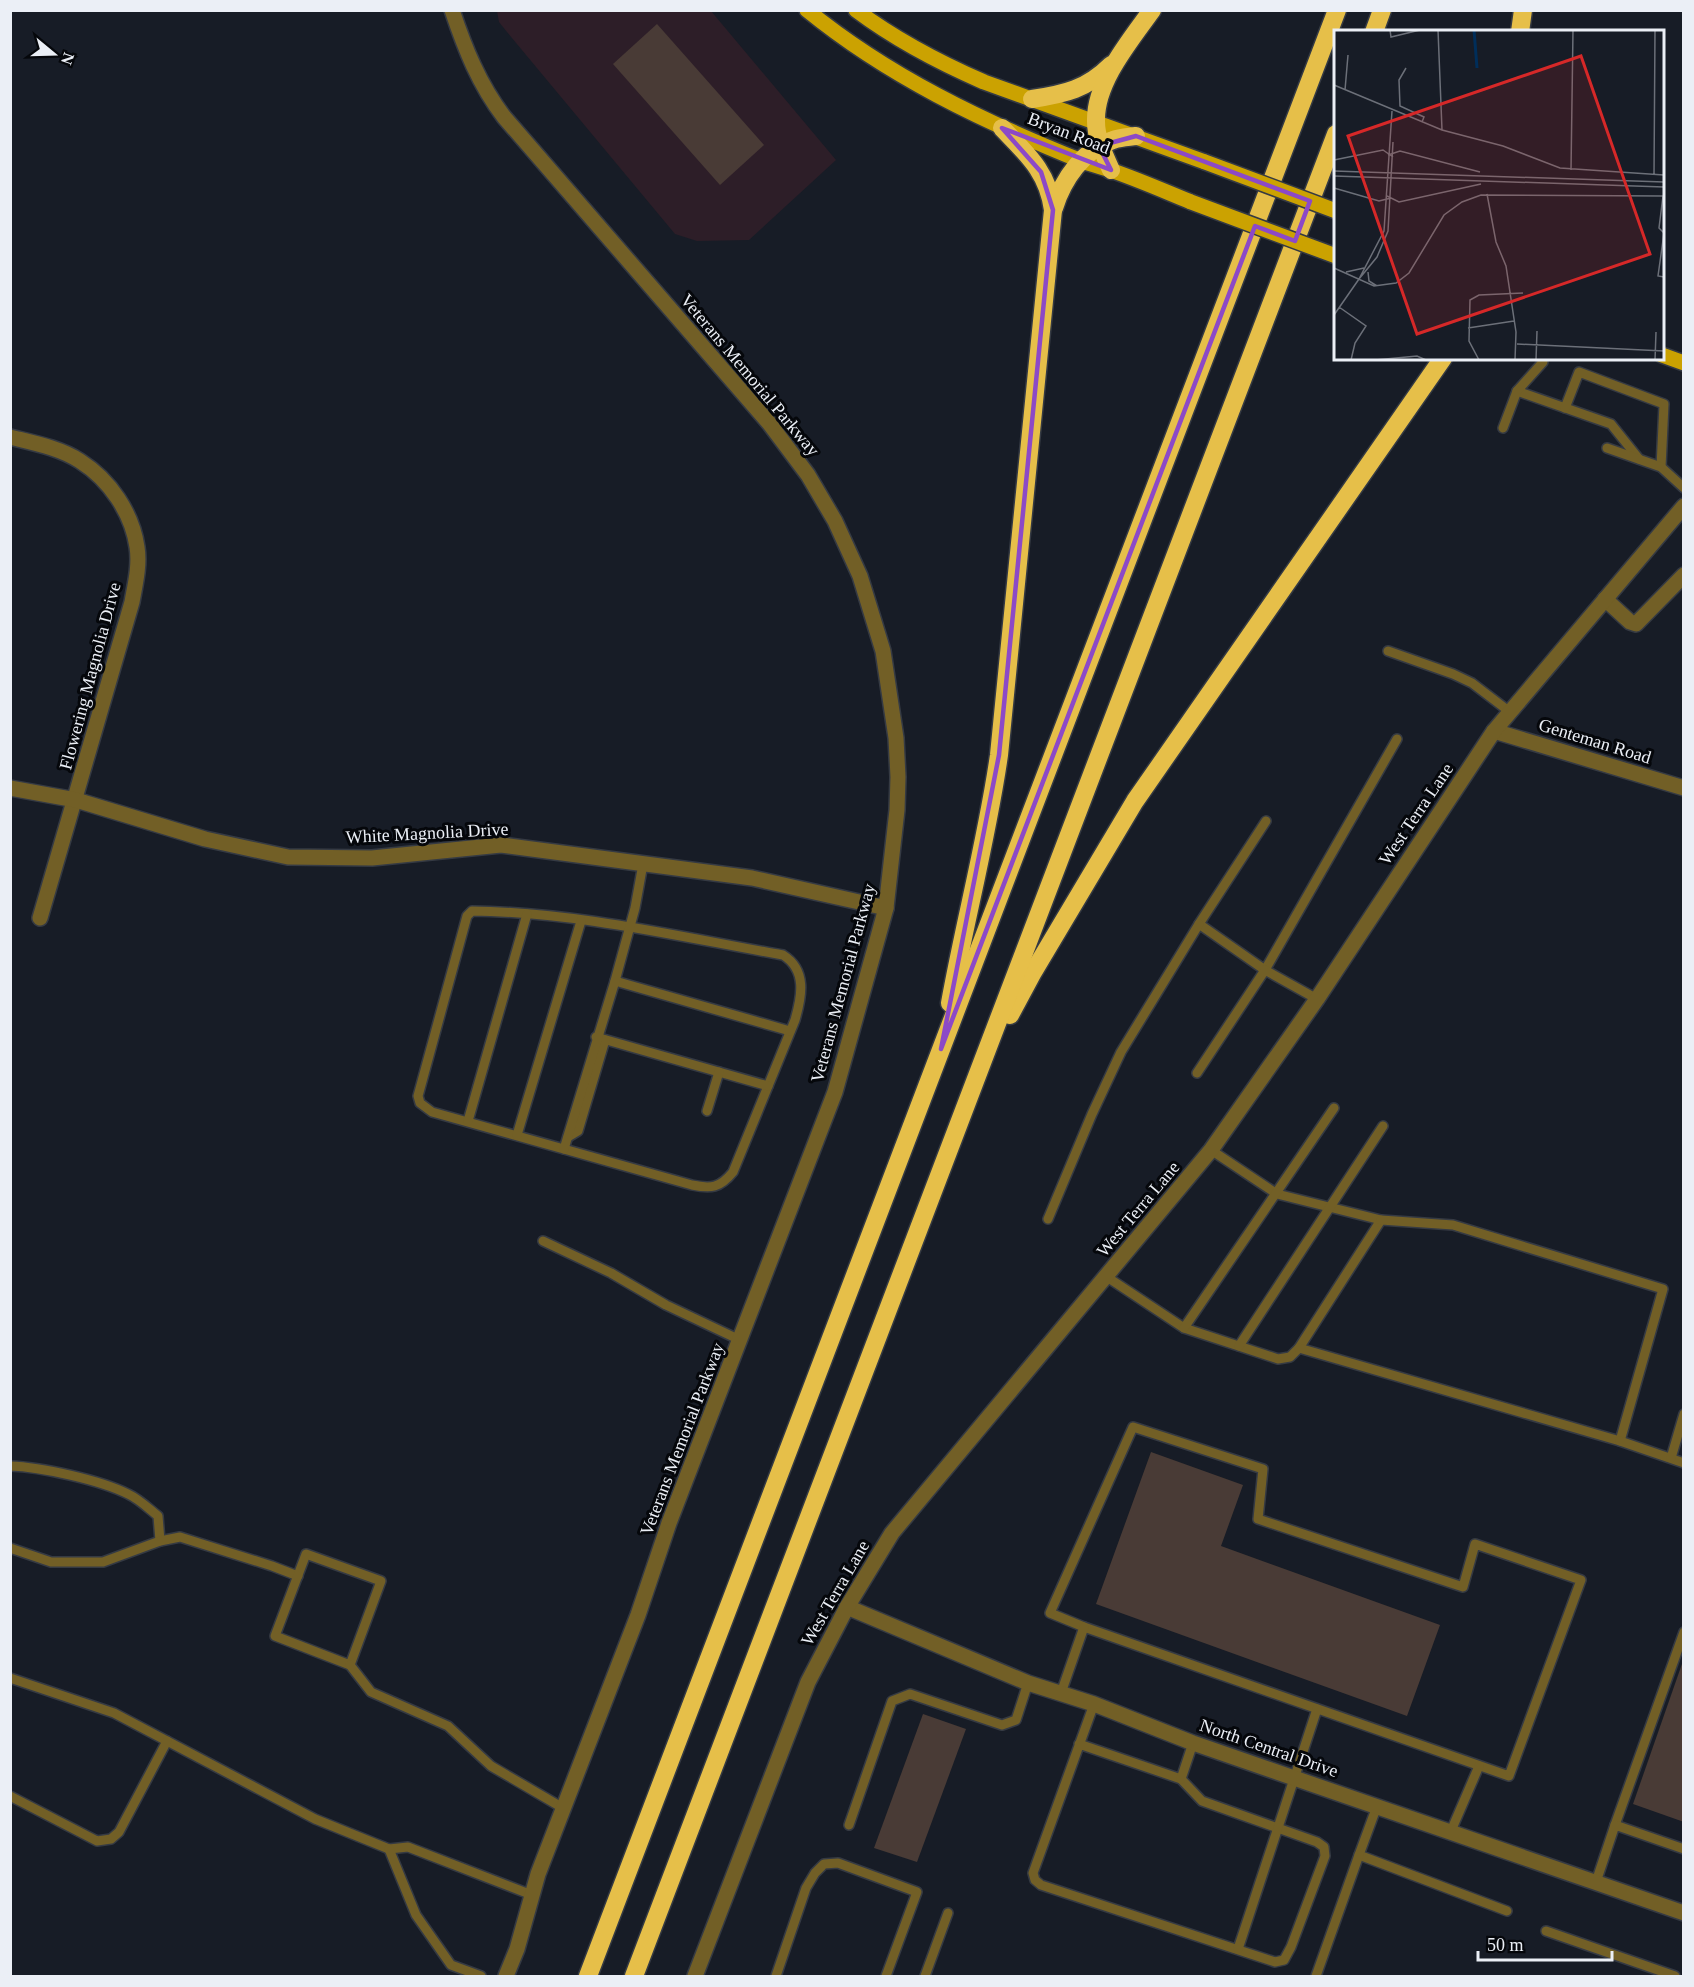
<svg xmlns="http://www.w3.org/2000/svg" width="1694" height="1987" font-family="'Times New Roman',serif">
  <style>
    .commercial { fill: #2d1e28 }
    .building { fill: #493b36 }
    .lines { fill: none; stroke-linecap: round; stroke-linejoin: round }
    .service-casing { stroke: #353a43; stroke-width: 12 }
    .minor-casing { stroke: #353a43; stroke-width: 18 }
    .tertiary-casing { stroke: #353a43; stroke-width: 18 }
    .primary-casing { stroke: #353a43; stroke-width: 18 }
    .motorway-casing { stroke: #353a43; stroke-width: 21 }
    .service { stroke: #725f26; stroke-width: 9 }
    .minor { stroke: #725f26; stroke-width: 15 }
    .tertiary { stroke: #725f26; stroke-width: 15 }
    .primary { stroke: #cba201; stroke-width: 15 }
    .motorway { stroke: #e6bf49; stroke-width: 18 }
    .primary-bridge-casing { stroke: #353a43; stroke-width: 18; stroke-linecap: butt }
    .primary-bridge { stroke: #cba201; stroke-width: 15 }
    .marked { fill: none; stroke: #8c49c7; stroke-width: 4.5; stroke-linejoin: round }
    .labels { text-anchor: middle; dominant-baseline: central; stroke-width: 6; stroke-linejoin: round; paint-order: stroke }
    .street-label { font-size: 18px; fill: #ebeff6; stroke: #05070b }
    .inset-river { fill: none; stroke: #002e5a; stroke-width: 3 }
    .inset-road { fill: none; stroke: #6c7079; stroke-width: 1.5 }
    .view { fill: #d62828; fill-opacity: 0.15; stroke: #d62828; stroke-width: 3 }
    .inset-edge { fill: none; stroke: #ebeff6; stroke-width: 3 }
  </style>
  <rect width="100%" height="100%" fill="#171c26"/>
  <!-- commercial -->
  <polygon class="commercial" points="497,11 711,11 836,160 749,240 697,241 675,234 507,32 499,22"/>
  <!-- building -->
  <g class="building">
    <polygon points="657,24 764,145 720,185 613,64"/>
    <polygon points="1151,1452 1243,1485 1221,1546 1440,1625 1407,1716 1096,1604"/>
    <polygon points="1683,1661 1684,1661 1684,1822 1633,1804"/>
    <polygon points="923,1714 966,1729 917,1862 874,1848"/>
  </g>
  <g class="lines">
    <defs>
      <g id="service">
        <polyline points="1517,391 1611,424 1639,459"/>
        <polyline points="1565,408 1579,372 1664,404 1661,467"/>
        <polyline points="1503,428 1517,391 1543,362"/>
        <polyline points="1607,448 1661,467 1684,488"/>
        <polyline points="1388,651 1453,674 1472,683 1510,712"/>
        <polyline points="1266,821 1199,924 1265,970 1397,739"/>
        <path d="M472 911C576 912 681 937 783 955 807 970 802 996 795 1020L733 1172C720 1188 711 1189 692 1185L432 1112 420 1103 418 1096 467 916Z"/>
        <polyline points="615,981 790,1031"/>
        <polyline points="596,1037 768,1086"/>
        <polyline points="1197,1073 1265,970 1317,999"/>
        <polyline points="707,1111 719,1072"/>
        <polyline points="468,1121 527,914"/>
        <polyline points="517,1135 581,921"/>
        <polyline points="568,1137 578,1131 605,1040"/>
        <polyline points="564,1149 615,981 635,908 643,864"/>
        <polyline points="1048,1219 1092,1114 1121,1052 1199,924"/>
        <polyline points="543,1241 611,1273 666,1305 740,1340"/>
        <polyline points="1107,1277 1184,1328 1278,1359 1290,1357 1299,1348 1381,1220 1277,1194 1211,1150"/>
        <polyline points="1184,1328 1334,1108"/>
        <polyline points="1239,1346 1383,1126"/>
        <polyline points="1299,1348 1620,1441 1663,1289 1453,1225 1381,1220"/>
        <polygon points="1133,1427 1263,1469 1258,1519 1463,1587 1475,1544 1581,1580 1509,1776 1084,1627 1050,1613"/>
        <polyline points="1620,1441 1684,1463"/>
        <polyline points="1671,1458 1684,1414"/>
        <path d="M10 1466C41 1467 100 1480 128 1494 139 1499 148 1508 158 1516L160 1541"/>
        <polyline points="10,1548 51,1562 103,1562 160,1541 180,1537 272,1566 298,1576"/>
        <polygon points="306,1554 381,1581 350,1665 275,1636"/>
        <polyline points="350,1665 371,1692 448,1726 491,1766 563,1808"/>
        <polyline points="10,1678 114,1713 315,1819 389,1849 408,1847 532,1895"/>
        <polyline points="1061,1693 1084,1627"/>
        <polyline points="1079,1744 1181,1779 1202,1801 1317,1842 1324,1847 1325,1856 1291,1947 1284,1960 1275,1962 1041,1885 1035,1880 1033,1873 1094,1704"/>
        <polyline points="1181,1779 1193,1743"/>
        <polyline points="10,1796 97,1841 111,1839 119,1832 167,1741"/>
        <polyline points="1377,1806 1359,1855 1507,1911"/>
        <polyline points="849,1825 892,1701 910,1694 1002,1725 1016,1720 1028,1683"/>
        <polyline points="1615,1825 1684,1632"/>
        <polyline points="1451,1831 1479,1766"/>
        <polyline points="389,1849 416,1915 451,1965 481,1976"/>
        <polyline points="1596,1882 1615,1825 1684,1849"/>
        <polyline points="1546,1931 1675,1976"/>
        <polyline points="1238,1949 1317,1709"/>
        <polyline points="776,1976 806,1888 815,1873 824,1864 838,1863 917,1892 886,1976"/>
        <polyline points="925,1976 948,1913"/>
        <polyline points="1316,1976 1359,1855"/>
      </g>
      <g id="minor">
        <path d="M10 437C34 443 60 448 80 461 110 480 132 513 137 547 140 565 135 585 132 602L40 918"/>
        <polyline points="1605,599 1630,622 1636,624 1684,575"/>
        <polyline points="1494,731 1684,788"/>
        <polyline points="10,788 76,800 205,839 288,857 372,858 501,845 752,878 886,908"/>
        <polyline points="847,1607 1028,1683 1094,1704 1193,1743 1684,1913"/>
      </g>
      <g id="tertiary">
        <path d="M452 10C465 49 479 84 504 117L769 423 808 475 835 521 860 576 883 651 896 738 898 777 897 810 886 908 835 1092 669 1523 638 1615 538 1874 517 1949 506 1976"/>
        <polyline points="695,1976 808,1682 847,1607 892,1533 1211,1150 1317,999 1494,731 1684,506"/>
      </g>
      <g id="primary">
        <path d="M807 10C888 76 982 121 1079 160 1089 164 1100 166 1110 170 1137 179 1164 191 1191 202"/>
        <path d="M856 10C896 40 938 62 984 82L1205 162"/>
        <polyline points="1662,355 1684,363"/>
      </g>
      <g id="motorway">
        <polyline points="1374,32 1382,10"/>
        <polyline points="1520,32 1523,10"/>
        <path d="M1032 99C1065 94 1087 89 1111 65"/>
        <path d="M1111 170C1104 154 1096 139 1096 121 1095 82 1130 41 1152 10"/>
        <path d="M1054 208C1063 179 1083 150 1113 140 1120 137 1129 137 1136 136"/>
        <path d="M950 1003C965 920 987 839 999 755L1053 210C1048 172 1027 154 1002 128"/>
        <polyline points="1010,1015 1032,974 1135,801 1443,358"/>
        <polyline points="588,1976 1337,10"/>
        <polyline points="634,1976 1336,134"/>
      </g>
    </defs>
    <!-- service casing -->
    <use href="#service" class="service-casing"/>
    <!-- minor casing -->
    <use href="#minor" class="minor-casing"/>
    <!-- tertiary casing -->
    <use href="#tertiary" class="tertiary-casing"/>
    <!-- primary casing -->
    <use href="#primary" class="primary-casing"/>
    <!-- motorway casing -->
    <use href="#motorway" class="motorway-casing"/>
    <!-- service -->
    <use href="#service" class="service"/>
    <!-- minor -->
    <use href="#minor" class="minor"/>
    <!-- tertiary -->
    <use href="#tertiary" class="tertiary"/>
    <!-- primary -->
    <use href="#primary" class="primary"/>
    <!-- motorway -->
    <use href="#motorway" class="motorway"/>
    <defs>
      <g id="primary-bridge">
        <polyline points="1205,162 1336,211"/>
        <polyline points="1191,202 1336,256"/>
      </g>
    </defs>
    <!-- primary-bridge casing -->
    <use href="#primary-bridge" class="primary-bridge-casing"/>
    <!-- primary-bridge -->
    <use href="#primary-bridge" class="primary-bridge"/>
  </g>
  <!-- marked area -->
  <path class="marked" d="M1002 128 1111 170 1099 146 1136 136 1310 201 1295 241 1255 226 941 1049 999 755 1053 210 1041 172Z"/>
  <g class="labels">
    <!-- street labels -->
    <g class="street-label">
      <text transform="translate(1069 133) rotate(21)">Bryan Road</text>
      <text transform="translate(750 375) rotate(50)">Veterans Memorial Parkway</text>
      <text transform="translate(90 676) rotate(-75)">Flowering Magnolia Drive</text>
      <text transform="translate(1595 741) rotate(17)">Genteman Road</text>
      <text transform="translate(1416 814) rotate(-56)">West Terra Lane</text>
      <text transform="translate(427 833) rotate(-3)">White Magnolia Drive</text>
      <text transform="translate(843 983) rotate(-75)">Veterans Memorial Parkway</text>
      <text transform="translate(1138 1209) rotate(-50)">West Terra Lane</text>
      <text transform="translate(682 1439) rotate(-69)">Veterans Memorial Parkway</text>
      <text transform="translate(835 1593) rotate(-60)">West Terra Lane</text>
      <text transform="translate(1269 1748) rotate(19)">North Central Drive</text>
    </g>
  </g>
  <!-- overview -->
  <g transform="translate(1334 30)">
    <rect width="330" height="330" fill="#171c26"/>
    <path class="inset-river" d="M140 0 143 38"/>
    <path class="inset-road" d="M56 0 57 7 86 0M104 0 108 100M72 38 65 50 66 76 90 87 88 92M0 55 108 100 169 116 226 138 330 145M11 60 14 25M54 125 66 121 146 142M0 130 49 120 59 127M237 140 239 0M0 141 330 152M320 145 321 0M0 146 330 157M0 158 45 171 57 168M153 164 162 212 172 236 182 302 181 330M53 166 65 172 147 154M329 166 325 198 330 203M330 203 324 246 330 247M0 238 40 256 62 253 75 243 110 185 128 172 147 165 330 166M12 242 30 238M34 242 35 251 43 256M25 249 43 227 54 201 59 112M5 277 32 296 21 313 17 330M0 285 25 249 50 201 58 81M134 298 180 291M183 314 330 321M41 330 83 326 92 330M145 330 135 311 136 270 145 265 189 263M202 330 203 301M321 330 322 302"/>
    <path class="view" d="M247 26 316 224 83 304 14 106Z"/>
    <rect width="330" height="330" class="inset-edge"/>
  </g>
  <!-- border -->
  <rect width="1694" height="1987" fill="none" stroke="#ebeff6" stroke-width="24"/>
  <!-- north arrow -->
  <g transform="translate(54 54) rotate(109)" stroke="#05070b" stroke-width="4.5" paint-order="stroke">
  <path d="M0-4.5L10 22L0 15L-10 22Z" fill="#ebeff6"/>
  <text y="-9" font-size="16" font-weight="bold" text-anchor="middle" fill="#ebeff6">N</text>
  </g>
  <!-- scale -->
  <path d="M1478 1951v9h134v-9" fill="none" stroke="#ebeff6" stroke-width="3"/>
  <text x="1487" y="1951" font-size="18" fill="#ebeff6" stroke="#05070b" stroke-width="4.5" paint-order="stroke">50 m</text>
</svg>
